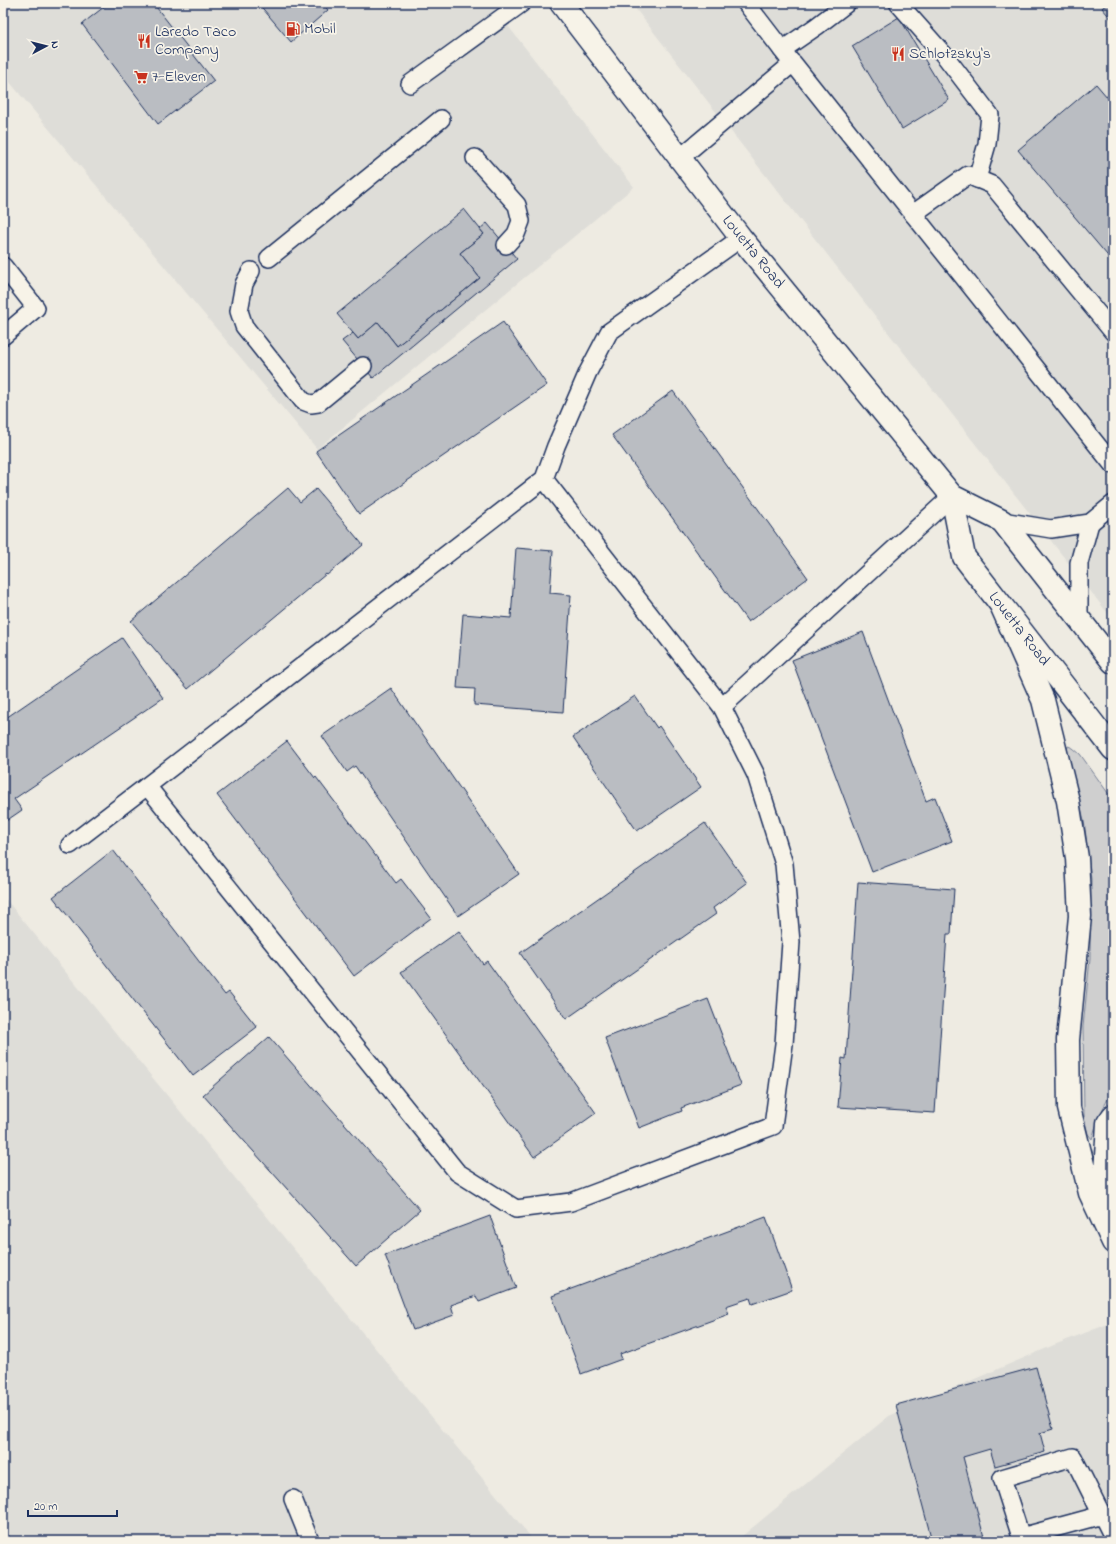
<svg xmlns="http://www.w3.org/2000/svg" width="1116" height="1544" font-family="'Indie Flower',sans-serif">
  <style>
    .built { fill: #deddd8 }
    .green { fill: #cfcfcf; stroke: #757f96 }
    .building { fill: #babdc2; stroke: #1b2f5e }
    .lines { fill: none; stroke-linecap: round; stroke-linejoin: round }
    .service-casing { stroke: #1b2f5e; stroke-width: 20 }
    .secondary-casing { stroke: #1b2f5e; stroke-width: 25 }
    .service { stroke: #f7f3e8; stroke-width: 17 }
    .secondary { stroke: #f7f3e8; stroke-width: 22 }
    .labels { text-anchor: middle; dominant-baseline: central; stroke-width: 3.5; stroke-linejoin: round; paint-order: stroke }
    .poi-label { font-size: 16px; fill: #1b2f5e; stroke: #f7f3e8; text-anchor: start }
    .street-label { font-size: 16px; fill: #1b2f5e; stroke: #f7f3e8 }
  </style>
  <rect width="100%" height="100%" fill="#eeebe2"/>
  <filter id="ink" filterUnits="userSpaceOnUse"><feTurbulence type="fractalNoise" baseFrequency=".025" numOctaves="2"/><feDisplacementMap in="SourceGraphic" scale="8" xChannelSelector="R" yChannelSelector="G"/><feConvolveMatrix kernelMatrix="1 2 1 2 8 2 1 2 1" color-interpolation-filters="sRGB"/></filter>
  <g filter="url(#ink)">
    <!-- built -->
    <g class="built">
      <polygon points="3,3 490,3 634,187 317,449 3,74"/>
      <polygon points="631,3 1113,3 1113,620 808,230"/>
      <polygon points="3,896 534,1541 3,1541"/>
      <polygon points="1113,1322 1113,1541 736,1541 889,1416 1054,1345"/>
    </g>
    <!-- green -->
    <path class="green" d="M1068 746 1073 748 1080 754 1113 800V1091C1103 1106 1097 1121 1092 1139L1088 1134 1084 1118 1083 1027 1090 959 1091 879 1084 820 1067 751Z"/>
    <!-- building -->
    <g class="building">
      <polygon points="109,3 153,3 214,81 158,124 82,24"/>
      <polygon points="258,3 322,3 328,10 291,42"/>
      <polygon points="1108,3 1113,3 1113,21 1102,8"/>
      <polygon points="899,17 949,100 902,129 852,46"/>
      <polygon points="1096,84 1113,104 1113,262 1018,150"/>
      <polygon points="464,209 484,234 460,253 480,278 397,346 378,322 358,339 337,314"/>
      <polygon points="487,223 517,259 373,378 342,341 353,333 358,339 378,322 397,346 480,278 460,253 484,234 480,229"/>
      <polygon points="503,322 547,385 359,514 316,451"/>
      <polygon points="673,391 808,578 748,622 612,435"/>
      <polygon points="288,488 300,502 316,489 363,545 327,575 326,574 188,689 131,621"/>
      <polygon points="516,548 553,551 550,593 571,595 563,712 474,705 475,689 457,688 463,614 511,618"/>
      <polygon points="863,632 926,801 935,797 952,841 872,872 792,660"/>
      <polygon points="122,638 163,698 14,799 22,810 3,823 3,720"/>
      <polygon points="391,688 519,874 458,916 355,766 347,772 322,736"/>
      <polygon points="635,696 657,728 659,726 701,787 637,831 573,737"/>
      <polygon points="287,741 315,778 316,777 396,883 401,879 431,918 354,976 217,795"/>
      <polygon points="705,823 747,883 713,908 716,914 566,1019 520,953"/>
      <polygon points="113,850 225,995 229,992 257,1027 193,1076 53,897"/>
      <polygon points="858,882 954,889 951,934 947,934 935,1113 838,1107 842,1058 846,1059"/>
      <polygon points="459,931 483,964 487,961 596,1113 534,1157 401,972"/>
      <polygon points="708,999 741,1085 681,1108 682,1111 639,1128 605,1038"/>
      <polygon points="269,1037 420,1210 356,1266 203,1095"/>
      <polygon points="490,1216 516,1288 479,1302 476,1296 451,1305 454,1315 413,1330 385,1255"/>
      <polygon points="766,1217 792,1290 752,1304 750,1298 726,1306 729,1314 620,1354 622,1359 581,1374 552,1296"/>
      <polygon points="1036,1367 1053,1429 1040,1433 1045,1452 995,1466 990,1449 963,1457 985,1541 932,1541 896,1405"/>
    </g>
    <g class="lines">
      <defs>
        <g id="service">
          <polyline points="746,3 789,59"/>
          <polyline points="898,3 945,56 990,115 987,144 977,179"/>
          <polyline points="782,50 817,26 847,3"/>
          <polyline points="410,84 522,3"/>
          <polyline points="475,158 517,205 521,221 516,234 506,245"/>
          <polyline points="680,158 793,63 1113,465"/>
          <polyline points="913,214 968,175 992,185 1113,332"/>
          <polyline points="269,258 441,119"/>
          <polyline points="3,266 36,308 3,336"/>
          <polyline points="251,271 244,284 239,311 244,326 303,401 311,404 318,403 363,366"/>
          <polyline points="544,479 147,786 457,1172 516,1209 571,1202 773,1126 784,1044 791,942 784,864 756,775 722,707 544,479 556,446 588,372 609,332 741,238"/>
          <polyline points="1002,521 1051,529 1090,523 1113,504"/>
          <polyline points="1079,618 1079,563 1090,523"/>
          <polyline points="722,707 952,496"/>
          <polyline points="70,845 147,786"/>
          <polyline points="293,1499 310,1541"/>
          <polyline points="1102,1515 1021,1537 1002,1478 1073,1457 1113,1537"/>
        </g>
        <g id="secondary">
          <polyline points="561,3 741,238 952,496 1002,521 1113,662"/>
          <polyline points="952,496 964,557 1113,749"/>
          <polyline points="1001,605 1043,700 1068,801 1077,858 1080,916 1068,1040 1069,1108 1090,1193 1113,1242"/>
          <polyline points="1113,1116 1108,1123 1105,1174 1113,1212"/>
        </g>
      </defs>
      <!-- service casing -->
      <use href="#service" class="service-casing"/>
      <!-- secondary casing -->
      <use href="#secondary" class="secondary-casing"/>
      <!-- service -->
      <use href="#service" class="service"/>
      <!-- secondary -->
      <use href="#secondary" class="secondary"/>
    </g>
  </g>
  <!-- icons -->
  <defs>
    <symbol id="fuel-bare" viewBox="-9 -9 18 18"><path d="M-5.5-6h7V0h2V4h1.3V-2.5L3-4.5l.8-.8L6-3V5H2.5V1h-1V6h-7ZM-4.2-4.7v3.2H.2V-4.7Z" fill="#c8321e" stroke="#f7f3e8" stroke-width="2.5" paint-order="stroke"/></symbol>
    <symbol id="restaurant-bare" viewBox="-9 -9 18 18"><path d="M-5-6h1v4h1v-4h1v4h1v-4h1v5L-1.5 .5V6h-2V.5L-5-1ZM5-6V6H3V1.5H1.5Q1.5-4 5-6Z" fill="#c8321e" stroke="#f7f3e8" stroke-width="2.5" paint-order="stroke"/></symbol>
    <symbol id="supermarket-bare" viewBox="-9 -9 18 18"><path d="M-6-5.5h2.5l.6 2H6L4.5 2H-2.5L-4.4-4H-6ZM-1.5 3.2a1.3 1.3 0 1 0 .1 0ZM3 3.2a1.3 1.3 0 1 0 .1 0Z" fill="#c8321e" stroke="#f7f3e8" stroke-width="2.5" paint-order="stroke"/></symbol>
  </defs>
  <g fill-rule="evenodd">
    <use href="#fuel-bare" x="283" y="19" width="20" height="20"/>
    <use href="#restaurant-bare" x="134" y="31" width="20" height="20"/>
    <use href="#restaurant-bare" x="888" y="44" width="20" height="20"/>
    <use href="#supermarket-bare" x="131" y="67" width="20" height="20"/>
  </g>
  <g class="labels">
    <!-- poi labels -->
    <g class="poi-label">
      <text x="304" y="29">Mobil</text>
      <text x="155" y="32">Laredo Taco<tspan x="155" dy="18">Company</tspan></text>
      <text x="909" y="54">Schlotzsky's</text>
      <text x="152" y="77">7-Eleven</text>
    </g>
    <!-- street labels -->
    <g class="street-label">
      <text transform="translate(753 252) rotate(51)">Louetta Road</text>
      <text transform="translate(1019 629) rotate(52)">Louetta Road</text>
    </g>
  </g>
  <!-- margin -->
  <rect width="1116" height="1544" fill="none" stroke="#f7f3e8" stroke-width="16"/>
  <rect x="8" y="8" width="1100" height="1528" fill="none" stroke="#1b2f5e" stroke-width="1.5" filter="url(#ink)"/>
  <!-- north arrow -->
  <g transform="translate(46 46) rotate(83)" stroke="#f7f3e8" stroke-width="3" paint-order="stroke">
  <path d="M0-3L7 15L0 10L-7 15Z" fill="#1b2f5e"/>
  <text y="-6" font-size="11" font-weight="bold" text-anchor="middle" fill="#1b2f5e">N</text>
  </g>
  <!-- scale -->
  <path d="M28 1510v6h89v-6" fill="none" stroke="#1b2f5e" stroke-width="2"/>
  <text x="34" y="1510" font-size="12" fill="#1b2f5e" stroke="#f7f3e8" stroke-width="3" paint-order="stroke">20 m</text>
</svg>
